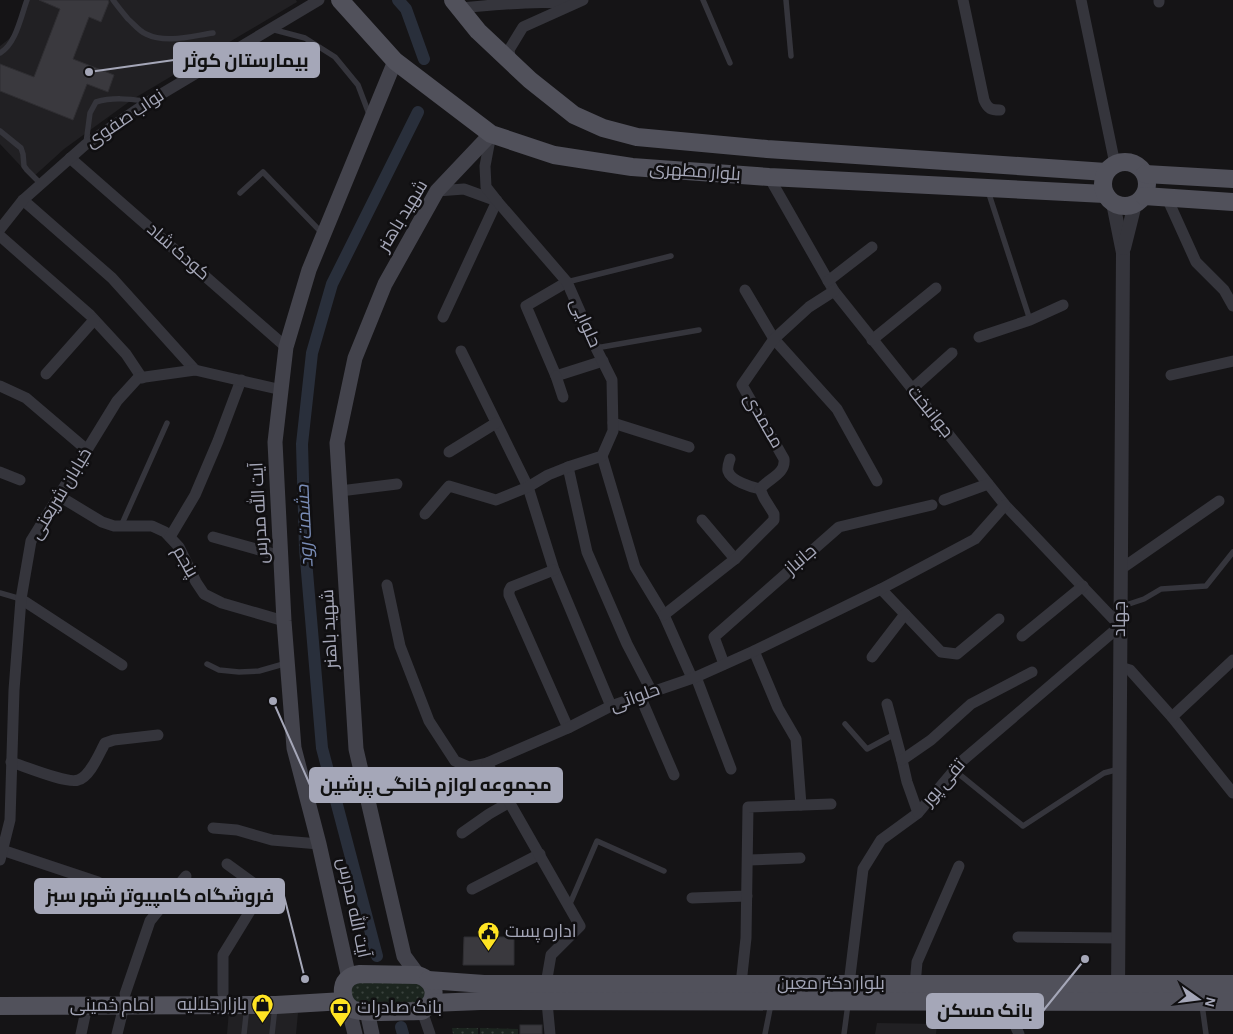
<svg xmlns="http://www.w3.org/2000/svg" width="1233" height="1034" font-family="'Alegreya Sans',Cairo,sans-serif">
  <style>
    .built { fill: #212023 }
    .grass { fill: url(#grass-dots) }
    .lines { fill: none; stroke-linecap: round; stroke-linejoin: round }
    .canal { stroke: #292f3b; stroke-width: 12 }
    .building { fill: #3a393e; stroke: #2f2e32 }
    .service { stroke: #35353c; stroke-width: 5.5 }
    .minor { stroke: #35353c; stroke-width: 11 }
    .tertiary { stroke: #35353c; stroke-width: 14 }
    .secondary { stroke: #43434c; stroke-width: 15 }
    .primary { stroke: #51515b; stroke-width: 18 }
    .labels { text-anchor: middle; dominant-baseline: central; stroke-width: 5; stroke-linejoin: round; paint-order: stroke }
    .street-label { font-size: 18px; fill: #a5a7b8; stroke: #100f11 }
    .poi-label { font-size: 18px; fill: #a5a7b8; stroke: #100f11; text-anchor: start }
    .water-label { font-size: 19px; font-style: italic; fill: #798cb6; stroke: #100f11 }
    .leader { fill: none; stroke: #a5a7b8; stroke-width: 2 }
    .callout-dot { fill: #a5a7b8; stroke: #100f11; stroke-width: 2 }
    .callout { fill: #a5a7b8; stroke: #a5a7b8; stroke-width: 2 }
    .callout-label { font-size: 19px; text-anchor: middle; font-weight: bold; fill: #111 }
  </style>
  <defs>
    <pattern id="grass-dots" width="8" height="8" patternUnits="userSpaceOnUse" patternTransform="scale(1.25)"><rect width="8" height="8" fill="#1c251f"/><path d="M2 2h.1M6 6h.1" fill="none" stroke="#3a423d" stroke-width="1.8" stroke-linecap="round"/></pattern>
  </defs>
  <rect width="100%" height="100%" fill="#151416"/>
  <!-- built -->
  <g class="built">
    <polygon points="25,0 296,0 297,2 133,99 64,149 32,178 0,144 0,46 9,39 15,32"/>
    <polygon points="229,1011 298,1013 296,1034 227,1034"/>
    <polygon points="877,1023 937,1024 936,1034 875,1034"/>
  </g>
  <!-- grass -->
  <g class="grass">
    <polygon points="415,980 425,985 425,1002 358,1006 350,999 351,985 354,981"/>
    <polygon points="452,1028 478,1028 478,1034 453,1034"/>
    <polygon points="480,1028 518,1029 518,1034 480,1034"/>
  </g>
  <g class="lines">
    <!-- canal -->
    <g class="canal">
      <polyline points="398,0 406,9 424,59"/>
      <polyline points="377,956 322,748 305,548 302,444 312,353 332,284 418,112"/>
      <polyline points="401,1027 403,1034"/>
    </g>
  </g>
  <!-- building -->
  <g class="building">
    <polygon points="39,0 108,0 109,2 101,22 89,17 73,59 114,75 108,92 87,84 73,120 0,91 0,64 34,77 60,9"/>
    <polygon points="464,937 514,937 514,965 463,965"/>
    <rect x="520" y="1025" width="22" height="9"/>
  </g>
  <g class="lines">
    <!-- service -->
    <g class="service">
      <path d="M113 0C118 7 123 13 128 19 134 24 139 31 146 34 166 44 192 36 213 33"/>
      <polyline points="703,0 730,63"/>
      <polyline points="786,0 791,56"/>
      <polyline points="271,29 305,38 335,57 358,85 369,114"/>
      <path d="M0 53C16 44 21 16 27 0"/>
      <polyline points="0,131 21,148 23,154 24,166 27,170 41,184"/>
      <path d="M86 143 90 113 96 102C113 97 129 99 145 101"/>
      <polyline points="988,191 1030,320"/>
      <polyline points="240,193 263,172 322,233"/>
      <polyline points="567,282 671,256"/>
      <polyline points="596,348 699,330"/>
      <polyline points="121,526 167,423"/>
      <polyline points="0,593 21,599"/>
      <polyline points="1120,607 1144,599 1161,589 1206,586 1233,552"/>
      <polyline points="207,664 219,670 239,672 259,671 287,663"/>
      <polyline points="845,724 867,749 895,734"/>
      <polyline points="954,770 1023,826 1104,773 1119,769"/>
      <polyline points="569,906 597,841 664,871"/>
      <polyline points="1202,1005 1206,1034"/>
      <polyline points="244,1034 247,1006"/>
      <polyline points="272,1034 275,1007"/>
      <polyline points="765,1034 771,1004"/>
      <polyline points="844,1034 848,1004"/>
    </g>
    <!-- minor -->
    <g class="minor">
      <path d="M963 0 984 100C988 109 991 110 1000 110"/>
      <polyline points="1081,0 1115,164"/>
      <polyline points="1159,0 1159,2"/>
      <path d="M459 8C496 5 536 0 572 4"/>
      <polyline points="511,62 509,50 523,27 583,0"/>
      <polyline points="70,158 286,347"/>
      <polyline points="769,177 834,291 1005,505 1120,626 962,761 918,813 881,840 863,869 849,984"/>
      <polyline points="437,191 464,189 497,201"/>
      <polyline points="1167,198 1196,262 1224,290 1233,306"/>
      <polyline points="23,200 112,278 195,370"/>
      <polyline points="0,229 23,200 85,145 148,102 319,0"/>
      <polyline points="0,236 90,315 126,354 142,378"/>
      <polyline points="828,281 872,247"/>
      <polyline points="567,282 526,306 556,376 603,361"/>
      <polyline points="745,290 774,339 837,409 877,481"/>
      <polyline points="443,317 497,201"/>
      <polyline points="979,337 1030,320 1063,305"/>
      <polyline points="872,340 936,288"/>
      <polyline points="461,351 528,487 554,570 611,706"/>
      <polyline points="46,374 94,320"/>
      <polyline points="1171,375 1233,361"/>
      <polyline points="556,376 563,397"/>
      <polyline points="0,386 26,398 87,450"/>
      <polyline points="912,389 952,353"/>
      <polyline points="613,423 689,447"/>
      <polyline points="449,452 496,423"/>
      <polyline points="602,456 635,567 664,615 692,678"/>
      <path d="M730 459C729 462 727 467 728 471 731 481 751 487 760 489"/>
      <polyline points="568,467 587,552 627,644 652,692"/>
      <polyline points="0,472 20,480"/>
      <polyline points="340,491 397,484"/>
      <polyline points="59,496 102,522 114,526 152,526 165,532 179,547 196,582 204,594 222,603 284,621"/>
      <polyline points="944,500 988,484"/>
      <polyline points="425,514 449,486 496,500 528,487 548,475 568,467 602,456 613,431 612,380 596,348 567,282 497,201 486,187 485,166 491,134"/>
      <polyline points="702,520 735,559"/>
      <polyline points="170,537 195,495 218,441 241,380"/>
      <polyline points="213,537 281,556"/>
      <polyline points="1121,569 1219,501"/>
      <polyline points="554,570 511,587 509,591 509,595 568,728"/>
      <polyline points="387,585 400,646 429,721 455,761 469,767 487,763"/>
      <polyline points="881,589 941,652 957,654 999,619"/>
      <polyline points="21,599 122,665"/>
      <path d="M664 615 735 559 774 520V514L764 498 760 489C769 478 786 474 784 459L742 385 774 339 809 307 834 291"/>
      <polyline points="1022,636 1083,586"/>
      <polyline points="754,651 778,708 796,739 801,805"/>
      <polyline points="872,657 905,614"/>
      <polyline points="724,664 714,637 839,527 932,505"/>
      <polyline points="1120,667 1130,670 1172,717 1233,793"/>
      <polyline points="696,677 731,769"/>
      <polyline points="640,696 674,775"/>
      <polyline points="887,704 902,760 907,782 918,813"/>
      <polyline points="1172,717 1233,660"/>
      <polyline points="902,760 931,740 971,704 1032,672"/>
      <path d="M11 762C24 766 67 784 78 780 90 777 99 754 105 743L114 740 158 735"/>
      <polyline points="213,828 237,830 272,840 319,844"/>
      <polyline points="462,833 489,814 510,802"/>
      <polyline points="2,850 98,882"/>
      <polyline points="0,860 10,820 14,690 21,599 31,541 117,401 138,378 195,370 282,390"/>
      <polyline points="748,860 800,858"/>
      <polyline points="472,889 540,854"/>
      <polyline points="692,898 747,896"/>
      <polyline points="1018,937 1118,938"/>
      <polyline points="546,984 551,955 580,926 487,763 568,728 611,706 696,677 754,651 881,589 975,539 1005,505"/>
      <polyline points="741,984 746,938 748,807 831,804"/>
      <polyline points="915,985 917,962 959,866"/>
      <polyline points="223,993 223,955 263,890 227,864"/>
      <polyline points="125,994 150,921 186,876"/>
      <polyline points="547,1002 550,1034"/>
      <polyline points="1004,1002 1019,1034"/>
      <polyline points="422,1011 430,1034"/>
      <polyline points="81,1034 87,1006"/>
      <polyline points="117,1034 124,1006"/>
    </g>
    <!-- tertiary -->
    <g class="tertiary">
      <polyline points="1113,203 1123,253 1118,994"/>
      <polyline points="1124,248 1135,204"/>
    </g>
    <!-- secondary -->
    <g class="secondary">
      <polyline points="418,975 404,956 356,749 337,443 355,358 385,284 437,191 491,134"/>
      <polyline points="349,978 319,844 294,748 284,621 275,442 286,347 309,270 395,61"/>
      <polyline points="348,1006 355,1034"/>
      <polyline points="367,1011 372,1034"/>
    </g>
    <!-- primary -->
    <g class="primary">
      <polyline points="340,0 395,61 491,134 554,155 632,167 769,177 1105,194"/>
      <polyline points="453,0 478,31 530,80 574,115 603,128 637,137 767,149 1106,172"/>
      <circle cx="1125" cy="184" r="22"/>
      <polyline points="1145,174 1233,179"/>
      <polyline points="1144,196 1233,202"/>
      <path d="M360 974 418 975C437 981 439 1000 422 1011 408 1011 362 1014 352 1009 345 1005 342 996 343 988 344 979 352 975 360 974Z"/>
      <polyline points="428,980 484,984 1233,984"/>
      <polyline points="431,1003 480,1001 1233,1002"/>
      <polyline points="0,1006 276,1005 344,1001"/>
    </g>
  </g>
  <!-- icons -->
  <defs>
    <symbol id="civic-pin" viewBox="-11 -11 22 30"><path d="M0 17L-7.5 6A9.5 9.5 0 1 1 7.5 6Z" fill="#ffe423" stroke="#100f11"/><path d="M-.6-6.5H3V-4.5H.6V-3L4-1V1h2V6H-6V1h2V-1L-.6-3ZM-1.2 2.5V6h2.4V2.5Z" fill="#111"/></symbol>
    <symbol id="shop-pin" viewBox="-11 -11 22 30"><path d="M0 17L-7.5 6A9.5 9.5 0 1 1 7.5 6Z" fill="#ffe423" stroke="#100f11"/><path d="M-5-2.5h2.3a2.7 3.5 0 0 1 5.4 0H5L5.5 6h-11ZM-1.5-2.5h3a1.5 2.3 0 0 0-3 0Z" fill="#111"/></symbol>
    <symbol id="bank-pin" viewBox="-11 -11 22 30"><path d="M0 17L-7.5 6A9.5 9.5 0 1 1 7.5 6Z" fill="#ffe423" stroke="#100f11"/><path d="M-6-4H6V4H-6ZM0-2.3a2.3 2.3 0 1 0 0 4.6a2.3 2.3 0 1 0 0-4.6Z" fill="#111"/></symbol>
  </defs>
  <g fill-rule="evenodd">
    <use href="#civic-pin" x="476" y="920" width="25" height="34"/>
    <use href="#shop-pin" x="250" y="992" width="25" height="34"/>
    <use href="#bank-pin" x="328" y="996" width="25" height="34"/>
  </g>
  <g class="labels">
    <!-- street labels -->
    <g class="street-label">
      <text transform="translate(125 119) rotate(-34)">نواب صفوی</text>
      <text transform="translate(695 172) rotate(4)">بلوار مطهری</text>
      <text transform="translate(403 216) rotate(-59)">شهید باهنر</text>
      <text transform="translate(178 252) rotate(41)">کودک شاد</text>
      <text transform="translate(585 323) rotate(66)">حلوایی</text>
      <text transform="translate(930 412) rotate(51)">جوانبخت</text>
      <text transform="translate(763 421) rotate(60)">محمدی</text>
      <text transform="translate(61 494) rotate(-59)">خیابان شریعتی</text>
      <text transform="translate(260 513) rotate(-93)">آیت الله مدرس</text>
      <text transform="translate(801 560) rotate(-41)">جانباز</text>
      <text transform="translate(185 562) rotate(60)">پنجم</text>
      <text transform="translate(1120 619) rotate(-90)">جهاد</text>
      <text transform="translate(330 629) rotate(-93)">شهید باهنر</text>
      <text transform="translate(635 698) rotate(-20)">حلوائی</text>
      <text transform="translate(944 783) rotate(-49)">تقی پور</text>
      <text transform="translate(353 908) rotate(78)">آیت الله مدرس</text>
      <text x="831" y="984">بلوار دکتر معین</text>
      <text x="112" y="1006">امام خمینی</text>
    </g>
    <!-- poi labels -->
    <g class="poi-label">
      <text x="505" y="932">اداره پست</text>
      <text x="247" y="1005" text-anchor="end">بازار جلالیه</text>
      <text x="357" y="1008">بانک صادرات</text>
    </g>
    <!-- water labels -->
    <g class="water-label">
      <text transform="translate(305 526) rotate(-93)">حشمت رود</text>
    </g>
  </g>
  <!-- callouts -->
  <path class="leader" d="M89 72L174 60M273 701L310 785M305 979L284 896M1085 959L1043 1011"/>
  <g class="callout-dot">
    <circle cx="89" cy="72" r="5"/>
    <circle cx="273" cy="701" r="5"/>
    <circle cx="305" cy="979" r="5"/>
    <circle cx="1085" cy="959" r="5"/>
  </g>
  <g class="callout">
    <rect x="174" y="43" width="145" height="34" rx="5"/>
    <rect x="310" y="768" width="252" height="34" rx="5"/>
    <rect x="35" y="879" width="249" height="34" rx="5"/>
    <rect x="927" y="994" width="116" height="34" rx="5"/>
  </g>
  <g class="callout-label">
    <text x="246" y="67">بیمارستان کوثر</text>
    <text x="436" y="791">مجموعه لوازم خانگی پرشین</text>
    <text x="160" y="902">فروشگاه کامپیوتر شهر سبز</text>
    <text x="985" y="1017">بانک مسکن</text>
  </g>
  <!-- north arrow -->
  <g transform="translate(1198 999) rotate(104)" stroke="#100f11" stroke-width="4" paint-order="stroke">
  <path d="M0-4L9 19L0 12L-9 19Z" fill="#a5a7b8"/>
  <text y="-8" font-size="14" font-weight="bold" text-anchor="middle" fill="#a5a7b8">N</text>
  </g>
</svg>
